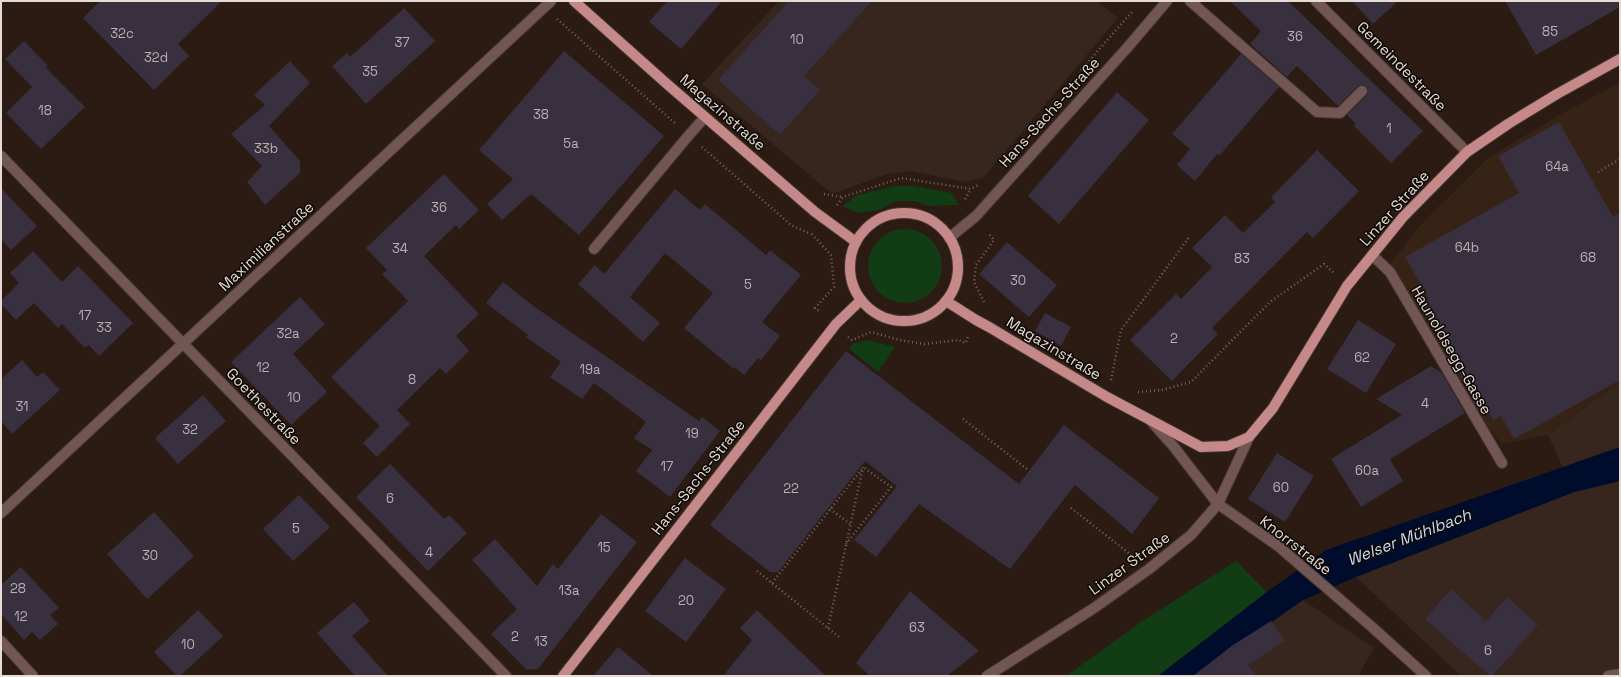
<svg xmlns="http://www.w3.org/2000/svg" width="1621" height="677" font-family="'Space Grotesk',sans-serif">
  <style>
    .commercial { fill: #36261d }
    .built { fill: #372216 }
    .green { fill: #123c13 }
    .water { fill: #000c2b }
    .building { fill: #382f3f }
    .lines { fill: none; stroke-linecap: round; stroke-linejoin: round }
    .service-casing { stroke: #45362e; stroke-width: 12 }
    .minor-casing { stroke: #45362e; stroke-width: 12 }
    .tertiary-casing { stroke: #45362e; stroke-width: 12 }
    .primary-casing { stroke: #45362e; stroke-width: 12 }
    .path { stroke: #73655e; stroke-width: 2.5; stroke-dasharray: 1 3; stroke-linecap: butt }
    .service { stroke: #725555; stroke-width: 10 }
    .minor { stroke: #725555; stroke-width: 10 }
    .tertiary { stroke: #725555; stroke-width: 10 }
    .primary { stroke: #c5898a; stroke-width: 10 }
    .labels { text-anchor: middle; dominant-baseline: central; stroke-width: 3; stroke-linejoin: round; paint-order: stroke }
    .number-label { font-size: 13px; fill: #bab0b0 }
    .street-label { font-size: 15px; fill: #e6dbd5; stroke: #0e0805 }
    .water-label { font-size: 16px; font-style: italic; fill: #c6ddfa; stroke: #0e0805 }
  </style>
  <rect width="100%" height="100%" fill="#2b1b13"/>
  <!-- commercial -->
  <g class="commercial">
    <polygon points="779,1 1098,1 1118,18 983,178 965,182 911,171 885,175 832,194 702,84"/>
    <polygon points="1620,385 1620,676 1461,676 1356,577 1574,492 1548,435 1608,390"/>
    <polygon points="1303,600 1374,648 1358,676 1193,676 1233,645"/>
  </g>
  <!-- built -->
  <polygon class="built" points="1620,83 1620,385 1608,390 1548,435 1502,444 1480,419 1390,264 1424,221 1489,157 1561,114"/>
  <!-- green -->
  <g class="green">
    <polygon points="894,186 914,186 952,193 959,205 927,206 915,201 896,201 879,210 858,213 843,206 857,195"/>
    <circle cx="905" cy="266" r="37"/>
    <polygon points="867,340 895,347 878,372 849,349 852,344"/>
    <polygon points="1236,561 1267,592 1158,676 1066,676 1141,622"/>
  </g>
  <!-- water -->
  <polygon class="water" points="1620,447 1620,481 1574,492 1356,577 1303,600 1195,676 1158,676 1267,592 1326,550"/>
  <!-- building -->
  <g class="building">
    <polygon points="100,1 222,1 178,44 189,56 154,90 83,18"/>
    <polygon points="667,1 722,1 681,49 649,22"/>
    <polygon points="789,1 872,1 804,76 820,90 780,135 718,80"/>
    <polygon points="1230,1 1288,1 1423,131 1391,163 1354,126 1356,124 1347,115 1367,95 1368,92 1367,87 1363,85 1358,86 1338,106 1297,66 1287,77 1250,44 1261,31"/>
    <polygon points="1352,1 1398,1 1373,24"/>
    <polygon points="1505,1 1620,1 1620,7 1536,55"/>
    <polygon points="404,8 435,41 366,104 332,66 347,53 350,57"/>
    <polygon points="24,41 48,66 46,68 85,107 41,149 6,113 32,87 5,59"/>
    <polygon points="564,51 664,136 579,235 531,194 502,220 487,204 513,179 479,150"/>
    <polygon points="1241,54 1279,87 1219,156 1217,154 1195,181 1177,165 1190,149 1172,134"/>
    <polygon points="290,61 310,83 269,126 300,161 300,173 265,205 247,182 262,166 231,134 265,105 254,95"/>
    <polygon points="1117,92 1149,120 1059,224 1028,196"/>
    <polygon points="1559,122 1613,217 1620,213 1620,380 1514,439 1501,416 1493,420 1483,402 1476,406 1465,388 1469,390 1421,304 1429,299 1405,257 1519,193 1498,156"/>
    <polygon points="1317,150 1359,191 1313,238 1307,232 1212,328 1218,334 1172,381 1130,340 1176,294 1181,299 1212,267 1192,248 1225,215 1243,233 1275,202 1271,197"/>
    <polygon points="444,174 479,210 459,229 456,225 424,256 479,314 456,336 469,351 446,374 440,368 397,410 410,424 377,457 363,443 380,426 331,377 408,301 382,274 387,270 366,248"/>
    <polygon points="1,188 37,226 11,250 1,239"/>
    <polygon points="675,189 700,210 705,204 766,255 770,250 801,275 762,322 780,336 761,360 758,358 744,375 735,367 734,369 684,328 713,293 665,253 630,297 660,323 643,342 578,284 595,265 604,274"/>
    <polygon points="1007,242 1057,285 1029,317 979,274"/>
    <polygon points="33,251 62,282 78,266 133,323 99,356 89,345 85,348 62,324 58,328 34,303 16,320 1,304 1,301 19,283 10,273"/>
    <polygon points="503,282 535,307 699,421 702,417 720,431 670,497 636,471 652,450 634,438 646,422 594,383 582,399 550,377 561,362 526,337 528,335 486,303"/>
    <polygon points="300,297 325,324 293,354 327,392 291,425 231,362"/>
    <polygon points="1045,313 1071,327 1061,346 1035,331"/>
    <polygon points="1358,320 1396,344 1366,393 1327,369"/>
    <polygon points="846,351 1019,484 1064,425 1159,498 1132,534 1075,485 1010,569 919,504 876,557 854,540 897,486 865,461 778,572 770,572 710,525"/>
    <polygon points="22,360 37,377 43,372 60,390 12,434 1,421 1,379"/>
    <polygon points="1431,366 1442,373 1465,413 1390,459 1403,481 1361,507 1331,459 1402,415 1376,399"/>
    <polygon points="203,395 226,421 178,464 155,438"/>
    <polygon points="1277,453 1314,476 1285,522 1248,499"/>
    <polygon points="390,464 444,519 449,515 467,533 428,571 356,497"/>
    <polygon points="299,495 330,527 293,561 263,529"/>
    <polygon points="154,512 194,556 147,599 107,554"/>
    <polygon points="601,514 637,542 538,669 527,670 491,634 517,609 472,560 495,539 537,586 553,564 558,569"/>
    <polygon points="685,558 726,589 686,642 645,611"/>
    <polygon points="21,567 59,608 50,615 58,624 40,640 32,632 24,640 1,614 1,585"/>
    <polygon points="1451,589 1486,621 1507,597 1538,625 1492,676 1490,676 1425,619"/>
    <polygon points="910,591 979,651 947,676 870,676 856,663"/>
    <polygon points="354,602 370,621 352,636 388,676 355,676 317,633"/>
    <polygon points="198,610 223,636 180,676 177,676 154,652"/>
    <polygon points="757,610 826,676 723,676 752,640 740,628"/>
    <polygon points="1271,621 1285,641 1248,665 1257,676 1193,676 1233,645"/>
    <polygon points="618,647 653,676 593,676"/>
  </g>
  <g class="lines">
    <defs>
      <g id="service">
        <polyline points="1190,1 1317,112 1340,113 1362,91"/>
        <polyline points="594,249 689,135 705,117"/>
        <polyline points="1372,255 1390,272 1502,463"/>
        <polyline points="1608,676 1620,674"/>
      </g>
      <g id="minor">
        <polyline points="1316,1 1467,152"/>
        <polyline points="1,156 506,676"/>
        <polyline points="1150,420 1174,447 1218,504 1278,546 1372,627 1426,676"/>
        <polyline points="1,513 551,1"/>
        <polyline points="1,641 33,676"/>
      </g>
      <g id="tertiary">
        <polyline points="949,238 976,216 1127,48 1167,1"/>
        <polyline points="987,676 1094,608 1149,569 1191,535 1218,504 1249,437"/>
      </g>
      <g id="primary">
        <polyline points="574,1 667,84 815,212 856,242"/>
        <circle cx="904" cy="267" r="54"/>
        <polyline points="946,301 976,320 989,327 1107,397 1201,447 1228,446 1249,437 1273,408 1347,286 1403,217 1467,152 1508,124 1557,94 1620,59"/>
        <polyline points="563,676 836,324 861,300"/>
      </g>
    </defs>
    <!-- service casing -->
    <use href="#service" class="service-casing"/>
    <!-- minor casing -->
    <use href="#minor" class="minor-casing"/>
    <!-- tertiary casing -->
    <use href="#tertiary" class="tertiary-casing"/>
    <!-- primary casing -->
    <use href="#primary" class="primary-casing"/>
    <!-- path -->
    <g class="path">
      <polyline points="557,19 676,124"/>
      <polyline points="1081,70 1132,12"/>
      <polyline points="702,147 791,225 811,234"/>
      <polyline points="1598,172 1620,159"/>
      <polyline points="824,194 843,197"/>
      <polyline points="965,199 971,189"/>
      <polyline points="837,205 843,197 901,178 971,189 978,185"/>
      <polyline points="812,234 831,255 834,287 815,308 819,311"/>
      <polyline points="984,302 974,282 976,265 994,240 989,234"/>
      <polyline points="848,337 852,340 871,332 900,340 924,344 959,340 966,343 968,337"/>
      <polyline points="1111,380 1121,330 1190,236"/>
      <polyline points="1138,392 1162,390 1191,382 1270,302 1324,264 1334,273"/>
      <polyline points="963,419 1027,469"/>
      <polyline points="1071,508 1135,558"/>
      <polyline points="830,509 850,524"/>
      <polyline points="846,544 891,487 863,467"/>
      <polyline points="757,571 839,637"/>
      <polyline points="772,583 862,469"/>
      <polyline points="828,628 863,467"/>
    </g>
    <!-- service -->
    <use href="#service" class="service"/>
    <!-- minor -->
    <use href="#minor" class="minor"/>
    <!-- tertiary -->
    <use href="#tertiary" class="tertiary"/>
    <!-- primary -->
    <use href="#primary" class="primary"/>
  </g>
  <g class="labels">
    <!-- number labels -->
    <g class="number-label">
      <text x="1550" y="31">85</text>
      <text x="122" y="33">32c</text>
      <text x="1295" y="36">36</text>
      <text x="797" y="39">10</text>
      <text x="402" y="42">37</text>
      <text x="156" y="57">32d</text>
      <text x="370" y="71">35</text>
      <text x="45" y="110">18</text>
      <text x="541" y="114">38</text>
      <text x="1389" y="128">1</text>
      <text x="571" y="143">5a</text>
      <text x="266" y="148">33b</text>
      <text x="1557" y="166">64a</text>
      <text x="439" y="207">36</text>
      <text x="1467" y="247">64b</text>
      <text x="400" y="248">34</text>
      <text x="1588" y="257">68</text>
      <text x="1242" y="258">83</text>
      <text x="1018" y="280">30</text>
      <text x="748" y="284">5</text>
      <text x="85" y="315">17</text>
      <text x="104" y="327">33</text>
      <text x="288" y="333">32a</text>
      <text x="1174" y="338">2</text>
      <text x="1362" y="357">62</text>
      <text x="263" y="367">12</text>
      <text x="590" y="369">19a</text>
      <text x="412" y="379">8</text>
      <text x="294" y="397">10</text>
      <text x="1425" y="403">4</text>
      <text x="22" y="406">31</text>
      <text x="190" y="429">32</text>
      <text x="692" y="433">19</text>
      <text x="667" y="466">17</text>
      <text x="1367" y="470">60a</text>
      <text x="1281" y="487">60</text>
      <text x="791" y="488">22</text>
      <text x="390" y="498">6</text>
      <text x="296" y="528">5</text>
      <text x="604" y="547">15</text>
      <text x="429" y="552">4</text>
      <text x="150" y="555">30</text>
      <text x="18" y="588">28</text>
      <text x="569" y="590">13a</text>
      <text x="686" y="600">20</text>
      <text x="21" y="616">12</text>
      <text x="917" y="627">63</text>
      <text x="515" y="636">2</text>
      <text x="541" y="641">13</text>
      <text x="188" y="644">10</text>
      <text x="1488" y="650">6</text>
    </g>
    <!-- street labels -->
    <g class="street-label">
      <text transform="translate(1402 66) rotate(45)">Gemeindestraße</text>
      <text transform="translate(723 112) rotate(41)">Magazinstraße</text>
      <text transform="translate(1049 112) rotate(-48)">Hans-Sachs-Straße</text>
      <text transform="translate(1394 208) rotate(-48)">Linzer Straße</text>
      <text transform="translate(266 246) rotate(-43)">Maximilianstraße</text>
      <text transform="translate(1054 348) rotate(31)">Magazinstraße</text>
      <text transform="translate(1452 350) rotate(60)">Haunoldsegg-Gasse</text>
      <text transform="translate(264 406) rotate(46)">Goethestraße</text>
      <text transform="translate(698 477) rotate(-52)">Hans-Sachs-Straße</text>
      <text transform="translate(1296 545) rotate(38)">Knorrstraße</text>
      <text transform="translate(1129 563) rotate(-36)">Linzer Straße</text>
    </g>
    <!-- water labels -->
    <g class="water-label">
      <text transform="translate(1409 537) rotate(-21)">Welser Mühlbach</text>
    </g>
  </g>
  <!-- border -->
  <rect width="1621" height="677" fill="none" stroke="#e6dbd5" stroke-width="4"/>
</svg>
